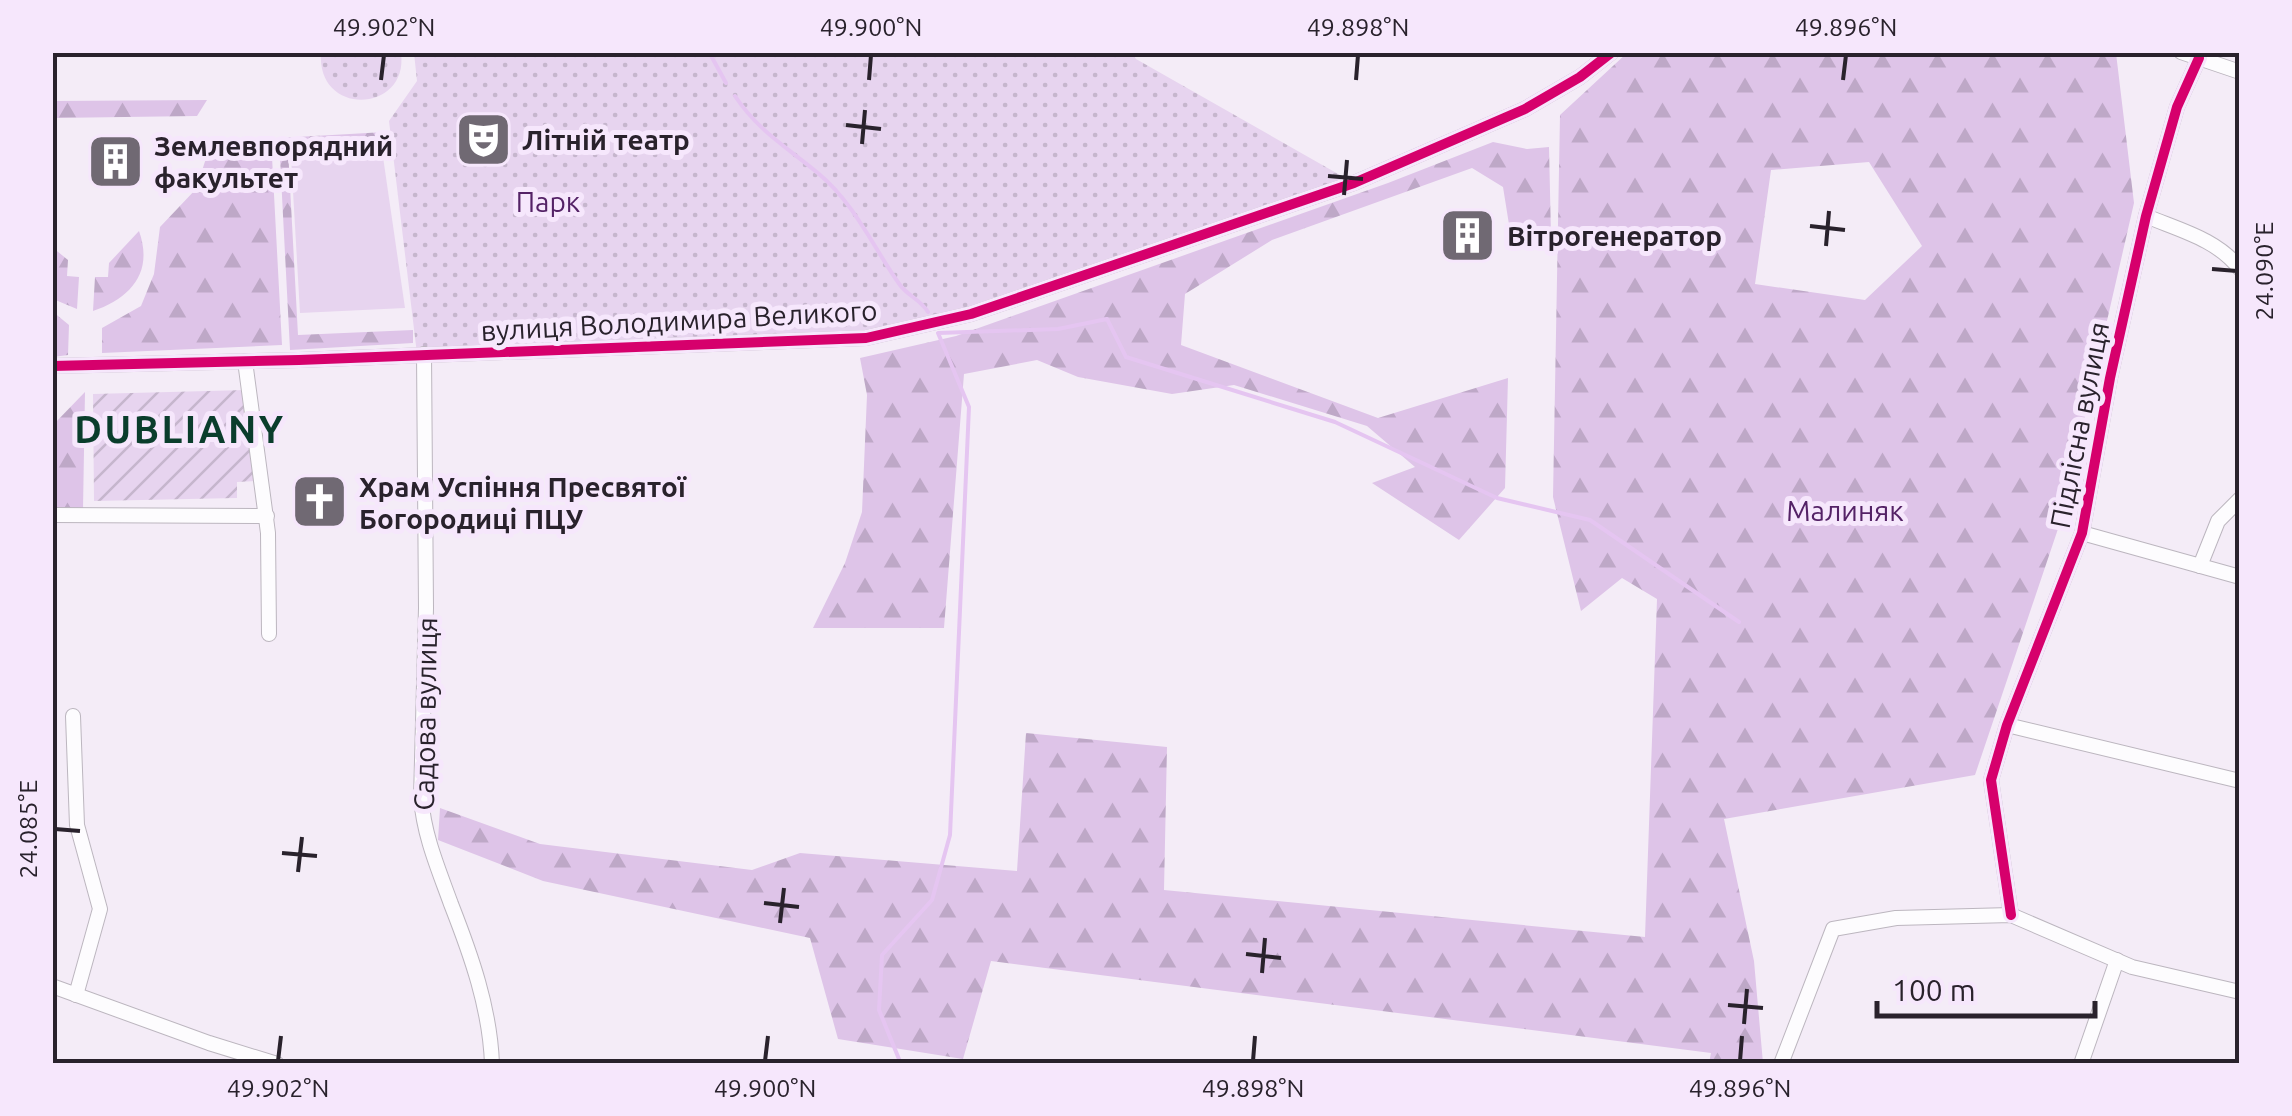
<svg xmlns="http://www.w3.org/2000/svg" width="2292" height="1116" font-family="Ubuntu,sans-serif">
  <style>
    .grass { fill: url(#grass-dots) }
    .forest { fill: url(#forest-firs); fill-rule: evenodd }
    .garden { fill: url(#garden-furrows) }
    .pitch { fill: #e7d4ef }
    .lines { fill: none; stroke-linecap: round; stroke-linejoin: round }
    .stream { stroke: #e5c5f1; stroke-width: 4 }
    .street-casing { stroke: #bcb6bf; stroke-width: 16 }
    .street { stroke: #fdfcfe; stroke-width: 14 }
    .cycleway-casing { stroke: #f6e7fc; stroke-width: 16 }
    .cycleway { stroke: #d6006c; stroke-width: 10 }
    .ticks { fill: none; stroke: #29222c; stroke-width: 4 }
    .labels { text-anchor: middle; dominant-baseline: central; stroke-width: 10; stroke-linejoin: round; paint-order: stroke }
    .poi-label { font-size: 28px; font-weight: bold; fill: #29222c; stroke: #f6e7fc; text-anchor: start }
    .park-label { font-size: 28px; fill: #542266; stroke: #f6e7fc }
    .street-label { font-size: 28px; fill: #29222c; stroke: #f6e7fc }
    .district-label { font-size: 38px; font-weight: bold; letter-spacing: 2.5px; fill: #0a3d2c; stroke: #f6e7fc }
    .neatline { fill: none; stroke: #29222c; stroke-width: 4 }
    .ticks-label { font-size: 25px; text-anchor: middle; fill: #29222c }
  </style>
  <defs>
    <pattern id="grass-dots" width="8" height="8" patternUnits="userSpaceOnUse" patternTransform="scale(2.5)"><rect width="8" height="8" fill="#e7d4ef"/><path d="M2 2h.1M6 6h.1" fill="none" stroke="#c6b6cd" stroke-width="1.8" stroke-linecap="round"/></pattern>
    <pattern id="forest-firs" width="22" height="20" patternUnits="userSpaceOnUse" patternTransform="scale(2.5)"><rect width="22" height="20" fill="#dec4e8"/><path d="M5 1l3.5 6h-7zM16 11l3.5 6h-7z" fill="#bea8c7"/></pattern>
    <pattern id="garden-furrows" width="10" height="10" patternUnits="userSpaceOnUse" patternTransform="scale(2.5)"><rect width="10" height="10" fill="#e7d4ef"/><path d="M-1 1l2-2M0 10L10 0M9 11l2-2" fill="none" stroke="#c6b6cd"/></pattern>
  </defs>
  <rect width="100%" height="100%" fill="#f4ecf7"/>
  <!-- grass -->
  <g class="grass">
    <path d="M321 52 401 53C409 113 316 118 321 52Z"/>
    <polygon points="414,53 1132,53 1136,59 1354,183 971,314 866,338 417,354 389,121 417,81"/>
  </g>
  <!-- forest -->
  <g class="forest">
    <path d="M1627 53H2116L2134 203 2062 517 1975 775 1724 819 1754 961 1763 1063H1709L1711 1053 991 961 963 1059 838 1039 810 938 543 881 438 840 440 808 540 844 752 870 800 853 1017 871 1026 733 1167 747 1164 890 1645 937 1657 599 1622 578 1581 611 1553 497 1560 115ZM1869 162 1922 246 1865 300 1755 284 1771 170Z"/>
    <polygon points="207,100 197,116 53,118 53,101"/>
    <polygon points="385,132 386,144 288,149 298,335 413,330 413,343 290,350 279,138"/>
    <polygon points="271,138 282,345 102,353 102,328 141,306 154,274 160,227 196,189 212,140"/>
    <polygon points="1493,142 1527,149 1549,147 1551,236 1511,237 1503,187 1472,168 1272,240 1185,294 1181,345 1378,418 1508,378 1505,488 1459,540 1372,483 1415,467 1367,426 1234,385 1172,394 1078,377 1037,360 964,374 944,628 813,628 845,563 862,512 867,395 860,358 956,336 1388,183"/>
    <path d="M139 231C154 273 130 298 93 311L95 277H108L109 263Z"/>
    <polygon points="52,247 68,260 67,276 79,277 77,309 53,299"/>
    <polygon points="52,311 69,325 68,355 53,357"/>
    <polygon points="85,392 83,509 53,508 53,425"/>
  </g>
  <!-- garden -->
  <polygon class="garden" points="246,390 257,481 237,482 237,498 94,501 93,394"/>
  <!-- pitch -->
  <polygon class="pitch" points="382,150 405,308 300,313 291,156"/>
  <g class="lines">
    <!-- stream -->
    <g class="stream">
      <polyline points="709,52 726,83"/>
      <path d="M735 96C759 132 787 147 819 174 855 204 874 249 900 285 908 296 921 300 928 312"/>
      <polyline points="901,1064 879,1010 882,955 932,900 950,835 969,407 938,333 1058,329 1107,319 1126,357 1335,422 1497,498 1590,520 1739,622"/>
    </g>
    <defs>
      <g id="street">
        <polyline points="2181,52 2240,72"/>
        <path d="M2146 216C2179 230 2217 239 2240 269"/>
        <path d="M424 354 426 608 421 798C424 836 438 868 451 904 471 955 490 1008 492 1064"/>
        <polyline points="245,361 268,533 269,634"/>
        <polyline points="52,366 299,360 866,338 971,314 1354,183 1525,109 1580,77 1612,52"/>
        <polyline points="52,515 267,516"/>
        <polyline points="2082,533 2240,577"/>
        <polyline points="2200,566 2218,521 2240,499"/>
        <polyline points="73,716 77,825 100,909 76,995"/>
        <polyline points="2007,725 2240,781"/>
        <polyline points="2011,915 1991,780 2007,725 2082,533 2110,378 2146,216 2177,107 2199,58"/>
        <polyline points="52,986 209,1043 277,1064"/>
        <polyline points="1781,1064 1833,929 1896,918 2011,915 2132,967 2240,992"/>
        <polyline points="2081,1064 2117,960"/>
      </g>
    </defs>
    <!-- street casing -->
    <use href="#street" class="street-casing"/>
    <!-- street -->
    <use href="#street" class="street"/>
    <defs>
      <g id="cycleway">
        <polyline points="52,366 299,360 866,338 971,314 1354,183 1525,109 1580,77 1612,52"/>
        <polyline points="2011,915 1991,780 2007,725 2082,533 2110,378 2146,216 2177,107 2199,58"/>
      </g>
    </defs>
    <!-- cycleway casing -->
    <use href="#cycleway" class="cycleway-casing"/>
    <!-- cycleway -->
    <use href="#cycleway" class="cycleway"/>
  </g>
  <!-- ticks -->
  <path class="ticks" d="M381 80 384 55M869 80 871 55M1356 80 1358 55M1843 80 1846 55M846 125 881 129M862 144 865 110M1328 176 1363 179M1344 195 1347 160M1810 226 1845 230M1826 246 1829 211M2212 269 2237 271M55 829 80 831M282 853 317 856M298 872 302 837M764 903 799 907M780 923 784 888M1246 954 1281 958M1262 973 1265 938M1728 1005 1763 1008M1744 1024 1747 989M278 1061 281 1036M765 1061 768 1036M1253 1061 1255 1036M1740 1061 1742 1036"/>
  <!-- icons -->
  <defs>
    <symbol id="theatre-square" viewBox="-11 -11 22 22"><rect x="-9" y="-9" width="18" height="18" rx="4" fill="#706973" stroke="#f6e7fc"/><path d="M-5-5.5Q0-4 5-5.5V0Q5 5 0 6Q-5 5-5 0ZM-3.3-2.5H-1v1.5H-3.3ZM1-2.5H3.3v1.5H1ZM-2.8 1Q0 5.5 2.8 1Z" fill="#fff"/></symbol>
    <symbol id="building-square" viewBox="-11 -11 22 22"><rect x="-9" y="-9" width="18" height="18" rx="4" fill="#706973" stroke="#f6e7fc"/><path d="M-4-6H4V6H1V3H-1V6H-4ZM-2.5-4.3h1.7v1.8h-1.7ZM.8-4.3h1.7v1.8H.8ZM-2.5-1h1.7V.8h-1.7ZM.8-1h1.7V.8H.8Z" fill="#fff"/></symbol>
    <symbol id="church-square" viewBox="-11 -11 22 22"><rect x="-9" y="-9" width="18" height="18" rx="4" fill="#706973" stroke="#f6e7fc"/><path d="M-1.2-6h2.4v3.5h3.3v2.4h-3.3V6h-2.4V-.1h-3.3v-2.4h3.3Z" fill="#fff"/></symbol>
  </defs>
  <g fill-rule="evenodd">
    <use href="#theatre-square" x="452" y="108" width="63" height="63"/>
    <use href="#building-square" x="84" y="130" width="63" height="63"/>
    <use href="#building-square" x="1436" y="204" width="63" height="63"/>
    <use href="#church-square" x="288" y="470" width="63" height="63"/>
  </g>
  <g class="labels">
    <!-- poi labels -->
    <g class="poi-label">
      <text x="522" y="139">Літній театр</text>
      <text x="154" y="145">Землевпорядний<tspan x="154" dy="32">факультет</tspan></text>
      <text x="1507" y="235">Вітрогенератор</text>
      <text x="359" y="486">Храм Успіння Пресвятої<tspan x="359" dy="32">Богородиці ПЦУ</tspan></text>
    </g>
    <!-- park labels -->
    <g class="park-label">
      <text x="548" y="201">Парк</text>
      <text x="1845" y="510">Малиняк</text>
    </g>
    <!-- street labels -->
    <g class="street-label">
      <text transform="translate(679 320) rotate(-3)">вулиця Володимира Великого</text>
      <text transform="translate(2079 425) rotate(-79)">Підлісна вулиця</text>
      <text transform="translate(425 714) rotate(-89)">Садова вулиця</text>
    </g>
    <!-- district labels -->
    <g class="district-label">
      <text x="180" y="429">DUBLIANY</text>
    </g>
  </g>
  <!-- border -->
  <rect width="2292" height="1116" fill="none" stroke="#f6e7fc" stroke-width="110"/>
  <!-- scale -->
  <path d="M1877 1001v15h218v-15" fill="none" stroke="#29222c" stroke-width="5"/>
  <text x="1892" y="1001" font-size="30" fill="#29222c" stroke="#f6e7fc" stroke-width="8" paint-order="stroke">100 m</text>
  <rect x="55" y="55" width="2182" height="1006" class="neatline"/>
  <g class="ticks-label">
    <text x="384" y="36">49.902°N</text>
    <text x="871" y="36">49.900°N</text>
    <text x="1358" y="36">49.898°N</text>
    <text x="1846" y="36">49.896°N</text>
    <text transform="translate(2264 271) rotate(-90)" y="9">24.090°E</text>
    <text transform="translate(28 829) rotate(-90)" y="9">24.085°E</text>
    <text x="278" y="1097">49.902°N</text>
    <text x="765" y="1097">49.900°N</text>
    <text x="1253" y="1097">49.898°N</text>
    <text x="1740" y="1097">49.896°N</text>
  </g>
</svg>
